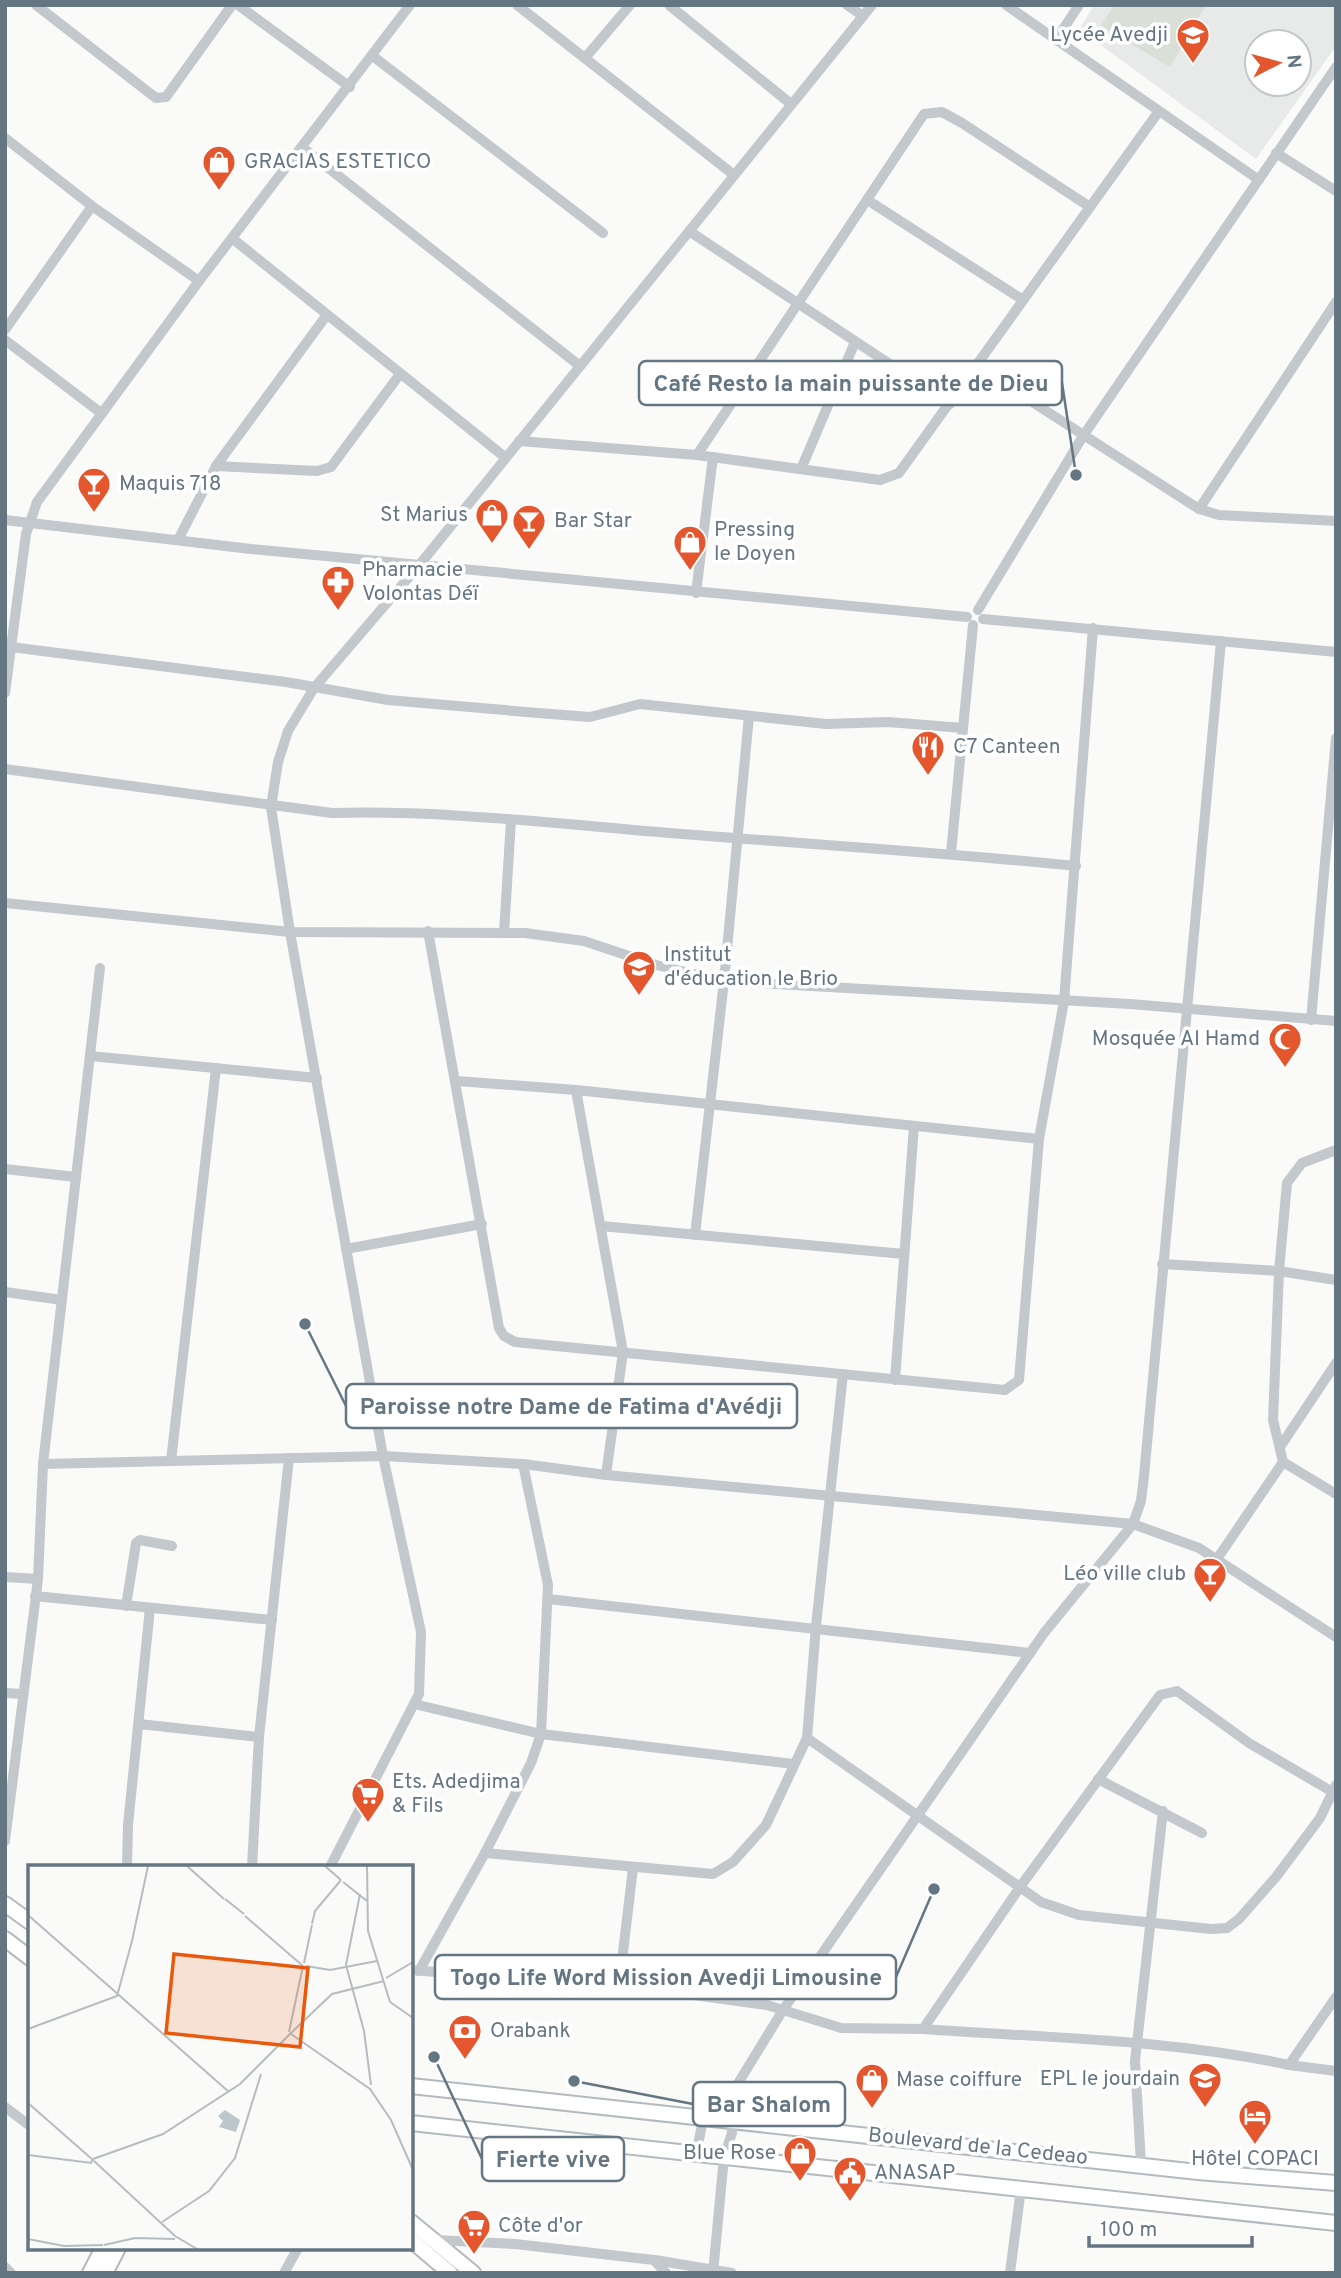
<svg xmlns="http://www.w3.org/2000/svg" width="1341" height="2278" font-family="Overpass,sans-serif">
  <style>
    .built { fill: #e8e9e9; fill-rule: evenodd }
    .green { fill: #dadfd7 }
    .lines { fill: none; stroke-linecap: round; stroke-linejoin: round }
    .secondary-casing { stroke: #b3babf; stroke-width: 18 }
    .street { stroke: #c3c8cc; stroke-width: 10 }
    .secondary { stroke: #fff; stroke-width: 14 }
    .labels { text-anchor: middle; dominant-baseline: central; stroke-width: 7; stroke-linejoin: round; paint-order: stroke }
    .poi-label { font-size: 21px; fill: #657683; stroke: #fff; text-anchor: start }
    .street-label { font-size: 21px; fill: #657683; stroke: #fff }
    .inset-road { fill: none; stroke: #b5bdc2; stroke-width: 2 }
    .view { fill: #e8590c; fill-opacity: 0.15; stroke: #e8590c; stroke-width: 3.5 }
    .inset-edge { fill: none; stroke: #657683; stroke-width: 3.5 }
    .leader { fill: none; stroke: #657683; stroke-width: 2.5 }
    .callout-dot { fill: #657683; stroke: #fff; stroke-width: 2.5 }
    .callout { fill: #fff; stroke: #657683; stroke-width: 2.5 }
    .callout-label { font-size: 23px; text-anchor: middle; font-weight: bold; fill: #657683 }
  </style>
  <rect width="100%" height="100%" fill="#fafaf8"/>
  <!-- built -->
  <path class="built" d="M1094 5H1336V46L1256 159 1079 29ZM1257 42H1299V84H1257Z"/>
  <!-- green -->
  <polygon class="green" points="1114,5 1206,5 1170,67 1101,26"/>
  <g class="lines">
    <defs>
      <g id="secondary">
        <polyline points="5,1904 30,1922"/>
        <polyline points="5,1939 30,1958"/>
        <polyline points="411,2086 1198,2172 1336,2183"/>
        <polyline points="411,2123 1336,2223"/>
        <polyline points="411,2222 473,2273"/>
        <polyline points="411,2240 450,2273"/>
        <polyline points="90,2273 103,2248"/>
        <polyline points="105,2273 118,2248"/>
      </g>
    </defs>
    <!-- secondary casing -->
    <use href="#secondary" class="secondary-casing"/>
    <!-- street -->
    <g class="street">
      <polyline points="36,5 156,98 166,97 232,5"/>
      <polyline points="238,5 350,87"/>
      <polyline points="517,5 734,175"/>
      <polyline points="669,5 791,104"/>
      <polyline points="847,5 863,16"/>
      <polyline points="1006,5 1259,180"/>
      <polyline points="1056,40 1079,5"/>
      <polyline points="374,57 603,233"/>
      <polyline points="585,58 630,5"/>
      <polyline points="5,138 92,206 199,281"/>
      <polyline points="303,148 580,366"/>
      <polyline points="1276,153 1336,191"/>
      <polyline points="869,201 1023,300"/>
      <polyline points="689,231 950,404"/>
      <polyline points="233,239 506,458"/>
      <polyline points="5,330 92,206"/>
      <polyline points="5,340 101,413"/>
      <polyline points="976,366 1199,509 1219,515 1336,521"/>
      <polyline points="519,441 697,455 880,480 899,473 1159,111"/>
      <polyline points="697,455 924,114 942,112 962,123 1090,207"/>
      <polyline points="216,466 317,471 331,467 400,374"/>
      <polyline points="801,469 855,342"/>
      <polyline points="1199,509 1336,302"/>
      <polyline points="5,520 251,549 967,617"/>
      <polyline points="178,540 216,466 326,316"/>
      <polyline points="696,593 713,457"/>
      <polyline points="978,610 1083,436 1336,67"/>
      <polyline points="983,619 1336,652"/>
      <polyline points="11,647 286,682 388,700 538,713 590,717 640,704 826,724 888,722 963,728"/>
      <polyline points="5,693 26,534 37,502 199,281 410,5"/>
      <path d="M5 769 332 813C444 810 558 824 670 833 805 844 941 852 1076 866"/>
      <polyline points="951,853 973,625"/>
      <polyline points="5,903 290,932 525,933 584,941 656,965 724,981 1130,1004 1336,1021"/>
      <polyline points="428,931 499,1328 504,1336 515,1342 1005,1390 1019,1380 1039,1139 1064,1001 1093,628"/>
      <polyline points="504,933 511,820"/>
      <polyline points="1311,1020 1336,738"/>
      <polyline points="90,1056 317,1078"/>
      <polyline points="457,1081 576,1090 1039,1139"/>
      <polyline points="576,1090 623,1352 606,1475"/>
      <polyline points="1336,1150 1302,1163 1287,1183 1279,1271 1273,1420 1283,1462 1336,1494"/>
      <polyline points="5,1169 76,1177"/>
      <polyline points="601,1226 904,1254"/>
      <polyline points="695,1235 724,981 749,716"/>
      <polyline points="346,1249 482,1224"/>
      <polyline points="1162,1264 1279,1271 1336,1280"/>
      <polyline points="5,1292 62,1300"/>
      <polyline points="895,1380 914,1126"/>
      <polyline points="1280,1447 1336,1363"/>
      <polyline points="171,1461 216,1068"/>
      <polyline points="43,1464 383,1456 523,1464 606,1475 1133,1524 1199,1548 1336,1637"/>
      <polyline points="1217,1559 1283,1462"/>
      <polyline points="5,1577 38,1579"/>
      <polyline points="35,1596 272,1620"/>
      <polyline points="548,1599 1030,1653"/>
      <polyline points="126,1606 136,1543 140,1540 172,1546"/>
      <polyline points="5,1693 22,1694"/>
      <polyline points="414,1704 541,1734 793,1764"/>
      <polyline points="139,1724 259,1737"/>
      <polyline points="807,1738 1041,1902 1079,1915 1211,1929 1227,1928 1239,1919 1276,1877 1320,1818 1336,1785"/>
      <polyline points="1098,1779 1202,1833"/>
      <polyline points="5,1841 38,1579 43,1464 100,968"/>
      <polyline points="485,1853 713,1874 733,1862 766,1825 807,1738 816,1626 843,1374"/>
      <polyline points="127,1867 128,1825 150,1608"/>
      <polyline points="252,1867 259,1737 289,1458"/>
      <polyline points="330,1867 419,1694 421,1632 383,1456 290,932 271,807 278,762 288,731 314,688 421,563 872,5"/>
      <polyline points="411,1970 643,1988 767,2005 841,2028 923,2029 1020,1887 1160,1695 1177,1691 1249,1743 1336,1794"/>
      <polyline points="419,1971 485,1853 531,1763 541,1734 548,1585 523,1464"/>
      <polyline points="619,1986 633,1868"/>
      <path d="M923 2029C1045 2038 1170 2039 1289 2065L1336 1997"/>
      <polyline points="1289,2065 1336,2071"/>
      <polyline points="5,2107 30,2126"/>
      <polyline points="696,2154 702,2125 729,2098 783,2010 1044,1633 1133,1524 1141,1501 1144,1476 1221,641"/>
      <polyline points="1141,2164 1135,2061 1163,1811"/>
      <polyline points="436,2240 515,2244 654,2260 666,2273"/>
      <polyline points="655,2260 732,2273"/>
      <polyline points="5,2267 11,2273"/>
      <polyline points="284,2273 298,2248"/>
      <polyline points="713,2273 724,2157 732,2133 729,2098"/>
      <polyline points="1010,2273 1021,2188"/>
    </g>
    <!-- secondary -->
    <use href="#secondary" class="secondary"/>
  </g>
  <!-- icons -->
  <defs>
    <symbol id="school-pin" viewBox="-11 -11 22 30"><path d="M0 17L-7.5 6A9.5 9.5 0 1 1 7.5 6Z" fill="#e4572e" stroke="#fff"/><path d="M0-5L7-2L0 1L-7-2ZM-4 1L0 2.5L4 1V4Q0 6-4 4Z" fill="#fff"/></symbol>
    <symbol id="shop-pin" viewBox="-11 -11 22 30"><path d="M0 17L-7.5 6A9.5 9.5 0 1 1 7.5 6Z" fill="#e4572e" stroke="#fff"/><path d="M-5-2.5h2.3a2.7 3.5 0 0 1 5.4 0H5L5.5 6h-11ZM-1.5-2.5h3a1.5 2.3 0 0 0-3 0Z" fill="#fff"/></symbol>
    <symbol id="bar-pin" viewBox="-11 -11 22 30"><path d="M0 17L-7.5 6A9.5 9.5 0 1 1 7.5 6Z" fill="#e4572e" stroke="#fff"/><path d="M-6-5H6L.8 .8V4.5H3.5V6h-7V4.5H-.8V.8Z" fill="#fff"/></symbol>
    <symbol id="pharmacy-pin" viewBox="-11 -11 22 30"><path d="M0 17L-7.5 6A9.5 9.5 0 1 1 7.5 6Z" fill="#e4572e" stroke="#fff"/><path d="M-2-6h4v4h4v4h-4v4h-4v-4h-4v-4h4Z" fill="#fff"/></symbol>
    <symbol id="restaurant-pin" viewBox="-11 -11 22 30"><path d="M0 17L-7.5 6A9.5 9.5 0 1 1 7.5 6Z" fill="#e4572e" stroke="#fff"/><path d="M-5-6h1v4h1v-4h1v4h1v-4h1v5L-1.5 .5V6h-2V.5L-5-1ZM5-6V6H3V1.5H1.5Q1.5-4 5-6Z" fill="#fff"/></symbol>
    <symbol id="mosque-pin" viewBox="-11 -11 22 30"><path d="M0 17L-7.5 6A9.5 9.5 0 1 1 7.5 6Z" fill="#e4572e" stroke="#fff"/><path d="M3.5-4.9A6 6 0 1 0 3.5 4.9A5 5 0 1 1 3.5-4.9Z" fill="#fff"/></symbol>
    <symbol id="supermarket-pin" viewBox="-11 -11 22 30"><path d="M0 17L-7.5 6A9.5 9.5 0 1 1 7.5 6Z" fill="#e4572e" stroke="#fff"/><path d="M-6-5.5h2.5l.6 2H6L4.5 2H-2.5L-4.4-4H-6ZM-1.5 3.2a1.3 1.3 0 1 0 .1 0ZM3 3.2a1.3 1.3 0 1 0 .1 0Z" fill="#fff"/></symbol>
    <symbol id="bank-pin" viewBox="-11 -11 22 30"><path d="M0 17L-7.5 6A9.5 9.5 0 1 1 7.5 6Z" fill="#e4572e" stroke="#fff"/><path d="M-6-4H6V4H-6ZM0-2.3a2.3 2.3 0 1 0 0 4.6a2.3 2.3 0 1 0 0-4.6Z" fill="#fff"/></symbol>
    <symbol id="hotel-pin" viewBox="-11 -11 22 30"><path d="M0 17L-7.5 6A9.5 9.5 0 1 1 7.5 6Z" fill="#e4572e" stroke="#fff"/><path d="M-6-4.5h1.5V1H6V5H4.5V3h-9V5H-6ZM-4 0a1.8 1.8 0 1 1 3.6 0ZM.5 0V-2.5h3Q6-2.5 6 0Z" fill="#fff"/></symbol>
    <symbol id="civic-pin" viewBox="-11 -11 22 30"><path d="M0 17L-7.5 6A9.5 9.5 0 1 1 7.5 6Z" fill="#e4572e" stroke="#fff"/><path d="M-.6-6.5H3V-4.5H.6V-3L4-1V1h2V6H-6V1h2V-1L-.6-3ZM-1.2 2.5V6h2.4V2.5Z" fill="#fff"/></symbol>
  </defs>
  <g fill-rule="evenodd">
    <use href="#school-pin" x="1174" y="16" width="38" height="52"/>
    <use href="#shop-pin" x="200" y="143" width="38" height="52"/>
    <use href="#bar-pin" x="75" y="465" width="38" height="52"/>
    <use href="#shop-pin" x="473" y="496" width="38" height="52"/>
    <use href="#bar-pin" x="510" y="502" width="38" height="52"/>
    <use href="#shop-pin" x="671" y="523" width="38" height="52"/>
    <use href="#pharmacy-pin" x="319" y="563" width="38" height="52"/>
    <use href="#restaurant-pin" x="909" y="728" width="38" height="52"/>
    <use href="#school-pin" x="620" y="948" width="38" height="52"/>
    <use href="#mosque-pin" x="1266" y="1020" width="38" height="52"/>
    <use href="#bar-pin" x="1191" y="1555" width="38" height="52"/>
    <use href="#supermarket-pin" x="349" y="1775" width="38" height="52"/>
    <use href="#bank-pin" x="446" y="2012" width="38" height="52"/>
    <use href="#school-pin" x="1186" y="2060" width="38" height="52"/>
    <use href="#shop-pin" x="853" y="2061" width="38" height="52"/>
    <use href="#hotel-pin" x="1236" y="2097" width="38" height="52"/>
    <use href="#shop-pin" x="781" y="2134" width="38" height="52"/>
    <use href="#civic-pin" x="831" y="2154" width="38" height="52"/>
    <use href="#supermarket-pin" x="455" y="2207" width="38" height="52"/>
  </g>
  <g class="labels">
    <!-- poi labels -->
    <g class="poi-label">
      <text x="1168" y="35" text-anchor="end">Lycée Avedji</text>
      <text x="244" y="162">GRACIAS ESTETICO</text>
      <text x="119" y="484">Maquis 718</text>
      <text x="468" y="515" text-anchor="end">St Marius</text>
      <text x="554" y="521">Bar Star</text>
      <text x="714" y="530">Pressing<tspan x="714" dy="24">le Doyen</tspan></text>
      <text x="362" y="570">Pharmacie<tspan x="362" dy="24">Volontas Déï</tspan></text>
      <text x="953" y="747">C7 Canteen</text>
      <text x="664" y="955">Institut<tspan x="664" dy="24">d'éducation le Brio</tspan></text>
      <text x="1260" y="1039" text-anchor="end">Mosquée Al Hamd</text>
      <text x="1186" y="1574" text-anchor="end">Léo ville club</text>
      <text x="392" y="1782">Ets. Adedjima<tspan x="392" dy="24">&amp; Fils</tspan></text>
      <text x="490" y="2031">Orabank</text>
      <text x="1180" y="2079" text-anchor="end">EPL le jourdain</text>
      <text x="896" y="2080">Mase coiffure</text>
      <text x="776" y="2153" text-anchor="end">Blue Rose</text>
      <text x="1255" y="2159" text-anchor="middle">Hôtel COPACI</text>
      <text x="874" y="2173">ANASAP</text>
      <text x="498" y="2226">Côte d'or</text>
    </g>
    <!-- street labels -->
    <g class="street-label">
      <text transform="translate(978 2147) rotate(6)">Boulevard de la Cedeao</text>
    </g>
  </g>
  <!-- overview -->
  <g transform="translate(28 1865)">
    <rect width="385" height="385" fill="#fafaf8"/>
    <path d="M197 245 212 255 208 267 191 262 195 256 190 251Z" fill="#bbc7cb"/>
    <path class="inset-road" d="M159 1 196 34M297 1 313 15M339 1 340 66 362 137 385 153M315 17 339 36M332 29 318 100 336 166 343 220M197 34 216 49M0 50 201 227M217 51 275 101M284 59 287 46 313 15M104 76 120 1M276 98 284 60M278 101 302 105 349 96M358 113 385 97M0 164 89 131 104 76M261 167 275 101M262 169 304 129 356 116M263 169 342 224 363 255 385 305M0 238 65 295 63 297M0 290 64 298M65 294 135 269 212 219 263 168M66 296 147 371 169 384M134 357 181 326 207 293 233 209M0 374 36 381 75 380M76 380 107 373 147 374"/>
    <path class="view" d="M146 89 280 103 272 182 138 168Z"/>
    <rect width="385" height="385" class="inset-edge"/>
  </g>
  <!-- callouts -->
  <path class="leader" d="M1076 475L1062 383M305 1324L346 1406M934 1889L896 1977M574 2081L693 2104M434 2057L482 2159"/>
  <g class="callout-dot">
    <circle cx="1076" cy="475" r="7"/>
    <circle cx="305" cy="1324" r="7"/>
    <circle cx="934" cy="1889" r="7"/>
    <circle cx="574" cy="2081" r="7"/>
    <circle cx="434" cy="2057" r="7"/>
  </g>
  <g class="callout">
    <rect x="639" y="361" width="423" height="44" rx="7"/>
    <rect x="346" y="1384" width="451" height="44" rx="7"/>
    <rect x="435" y="1955" width="461" height="44" rx="7"/>
    <rect x="693" y="2082" width="152" height="44" rx="7"/>
    <rect x="482" y="2137" width="142" height="44" rx="7"/>
  </g>
  <g class="callout-label">
    <text x="851" y="391">Café Resto la main puissante de Dieu</text>
    <text x="571" y="1414">Paroisse notre Dame de Fatima d'Avédji</text>
    <text x="666" y="1985">Togo Life Word Mission Avedji Limousine</text>
    <text x="769" y="2112">Bar Shalom</text>
    <text x="553" y="2167">Fierte vive</text>
  </g>
  <!-- border -->
  <rect width="1341" height="2278" fill="none" stroke="#657683" stroke-width="14"/>
  <!-- north arrow -->
  <g transform="translate(1278 63) rotate(84)"><circle r="33" fill="#ffffff" stroke="#c1c8cd" stroke-width="2"/>
  <path d="M0-5L12 26L0 18L-12 26Z" fill="#e4572e"/>
  <text y="-10" font-size="19" font-weight="bold" text-anchor="middle" fill="#657683">N</text>
  </g>
  <!-- scale -->
  <path d="M1089 2236v10h163v-10" fill="none" stroke="#657683" stroke-width="3.5"/>
  <text x="1100" y="2236" font-size="21" fill="#657683" stroke="#ffffff" stroke-width="5" paint-order="stroke">100 m</text>
</svg>
